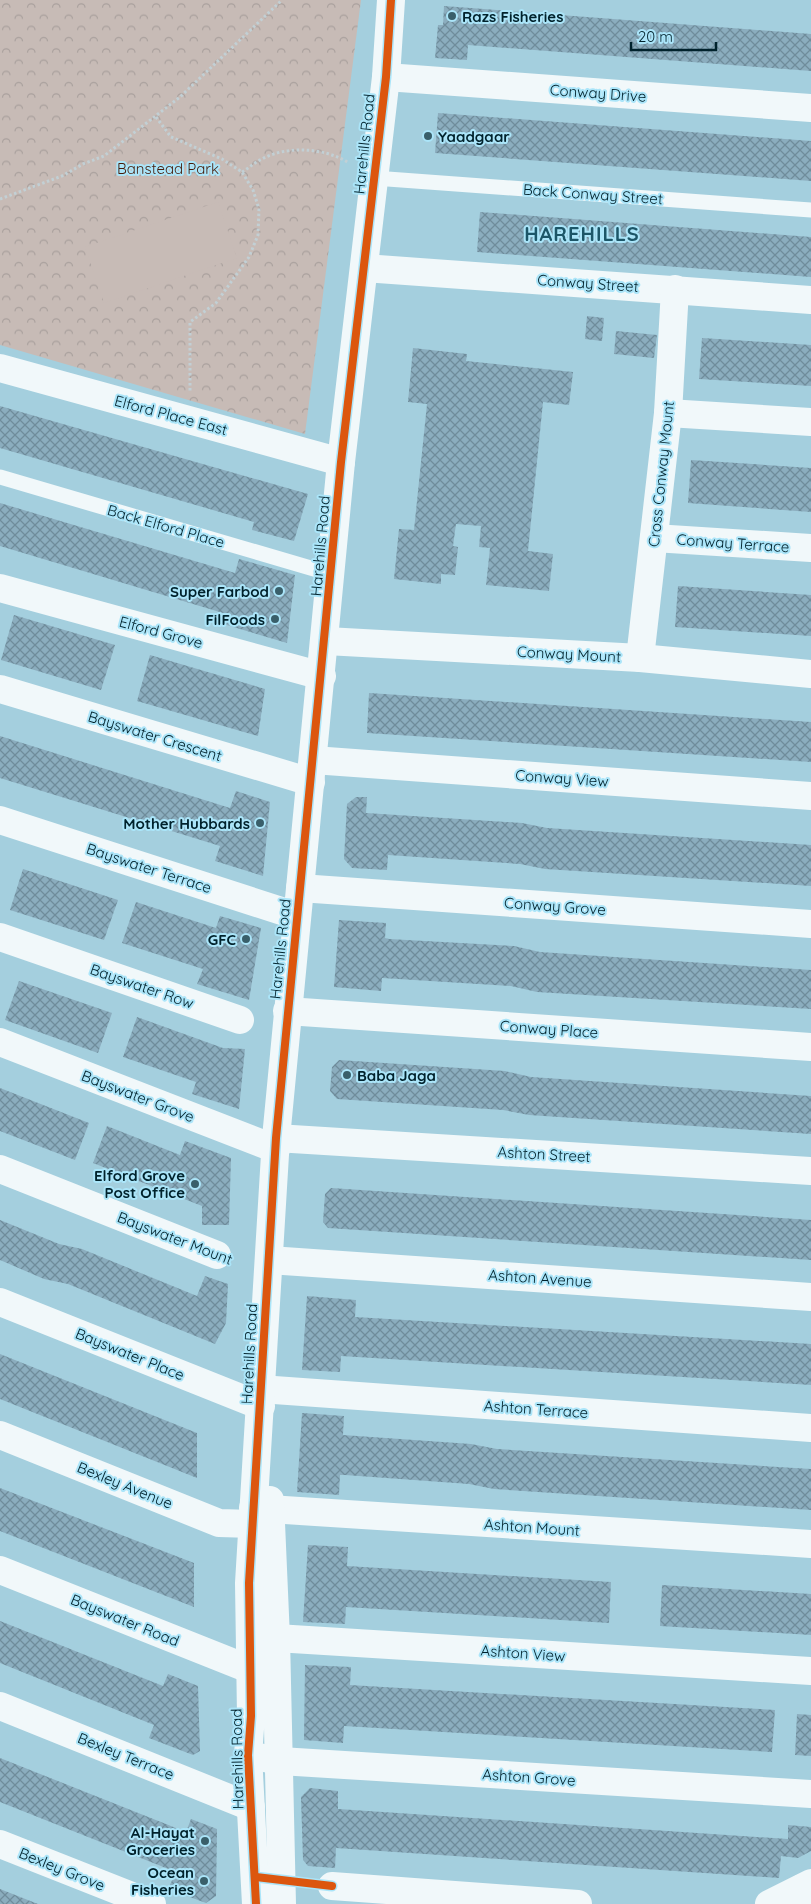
<svg xmlns="http://www.w3.org/2000/svg" width="811" height="1904" font-family="Quicksand,sans-serif">
  <style>
    .park { fill: url(#park-crowns) }
    .pitch { fill: #c7bbb6 }
    .building { fill: url(#building-cross-hatch) }
    .lines { fill: none; stroke-linecap: round; stroke-linejoin: round }
    .path { stroke: #c2d0d5; stroke-width: 3; stroke-dasharray: 2.5 2.5; stroke-linecap: butt }
    .service { stroke: #f1f8fa; stroke-width: 15 }
    .minor { stroke: #f1f8fa; stroke-width: 28 }
    .tertiary { stroke: #f1f8fa; stroke-width: 28 }
    .cycleway-casing { stroke: #abe5f9; stroke-width: 11 }
    .cycleway { stroke: #dc560e; stroke-width: 8 }
    .poi-dot { fill: #395f6a; stroke: #abe5f9; stroke-width: 2 }
    .labels { text-anchor: middle; dominant-baseline: central; stroke-width: 4; stroke-linejoin: round; paint-order: stroke }
    .poi-label { font-size: 15px; font-weight: bold; fill: #00222c; stroke: #abe5f9; text-anchor: end }
    .street-label { font-size: 15px; fill: #00222c; stroke: #abe5f9 }
    .park-label { font-size: 15px; fill: #461b09; stroke: #abe5f9 }
    .district-label { font-size: 20px; font-weight: bold; letter-spacing: 1px; fill: #1c5668; stroke: #abe5f9 }
  </style>
  <defs>
    <pattern id="park-crowns" width="20" height="18" patternUnits="userSpaceOnUse" patternTransform="scale(1.25)"><rect width="20" height="18" fill="#c7bbb6"/><path d="M2 6a3 3 0 1 1 6 0M12 15a3 3 0 1 1 6 0" fill="none" stroke="#a9a09d"/></pattern>
    <pattern id="building-cross-hatch" width="8" height="8" patternUnits="userSpaceOnUse" patternTransform="scale(1.25)"><rect width="8" height="8" fill="#8badbe"/><path d="M0 0l8 8M0 8l8-8" fill="none" stroke="#6f8c9b"/></pattern>
  </defs>
  <rect width="100%" height="100%" fill="#a4cfde"/>
  <!-- park -->
  <polygon class="park" points="0,0 361,0 305,434 0,345"/>
  <!-- pitch -->
  <polygon class="pitch" points="218,202 237,258 104,303 85,247"/>
  <!-- building -->
  <g class="building">
    <polygon points="444,6 811,34 811,71 468,45 467,60 435,58 438,25 443,25"/>
    <polygon points="438,113 811,141 811,181 435,153"/>
    <polygon points="480,212 811,237 811,277 477,252"/>
    <polygon points="587,316 604,318 602,341 585,339"/>
    <polygon points="616,331 657,335 654,358 614,354"/>
    <polygon points="702,338 811,345 811,386 699,379"/>
    <polygon points="413,348 467,354 466,361 573,372 569,405 543,402 528,551 553,554 549,591 486,585 490,548 479,547 481,526 456,524 453,546 458,547 455,575 441,574 441,584 394,579 399,529 414,530 427,404 408,402"/>
    <polygon points="0,406 308,494 294,541 252,530 254,522 0,448"/>
    <polygon points="691,460 811,468 811,512 688,503"/>
    <polygon points="0,503 235,573 239,559 295,575 287,643 220,623 223,613 0,546"/>
    <polygon points="678,586 811,595 811,636 675,627"/>
    <polygon points="14,615 115,645 101,690 1,660"/>
    <polygon points="150,655 265,689 258,736 137,701"/>
    <polygon points="369,693 811,722 811,762 367,733"/>
    <polygon points="0,736 230,808 236,791 270,802 263,876 215,861 220,846 0,778"/>
    <polygon points="356,797 367,797 366,813 522,823 547,828 811,845 811,886 545,869 520,864 388,855 387,870 352,868 344,859 347,804"/>
    <polygon points="23,869 118,900 104,940 10,910"/>
    <polygon points="136,902 216,928 220,916 261,928 249,1000 197,984 203,969 122,943"/>
    <polygon points="339,920 386,923 385,938 389,939 514,946 540,952 811,970 811,1009 537,992 511,986 382,978 381,991 334,987"/>
    <polygon points="19,981 112,1013 98,1053 5,1020"/>
    <polygon points="137,1017 223,1048 245,1049 239,1109 192,1094 196,1082 123,1057"/>
    <polygon points="339,1060 505,1071 531,1077 811,1096 811,1134 529,1115 503,1110 337,1099 330,1091 332,1067"/>
    <polygon points="0,1088 89,1123 75,1160 0,1131"/>
    <polygon points="107,1126 180,1155 185,1141 231,1158 229,1225 202,1225 202,1206 93,1163"/>
    <polygon points="331,1188 811,1220 811,1260 328,1228 323,1222 325,1194"/>
    <polygon points="0,1220 59,1244 82,1249 197,1296 205,1276 228,1284 226,1323 215,1344 68,1284 44,1279 0,1260"/>
    <polygon points="307,1296 356,1300 355,1317 811,1344 811,1385 341,1356 340,1372 302,1370"/>
    <polygon points="0,1354 197,1433 197,1478 0,1399"/>
    <polygon points="302,1413 344,1416 343,1435 471,1444 497,1449 811,1469 811,1510 494,1489 469,1484 345,1475 340,1475 339,1495 297,1492"/>
    <polygon points="0,1488 194,1563 194,1607 0,1531"/>
    <polygon points="308,1545 348,1547 347,1566 611,1582 609,1623 346,1607 345,1624 303,1622"/>
    <polygon points="662,1585 811,1594 811,1635 660,1626"/>
    <polygon points="0,1621 163,1686 168,1674 198,1686 200,1751 193,1755 149,1738 154,1725 0,1663"/>
    <polygon points="305,1665 351,1667 350,1685 775,1710 772,1752 344,1726 343,1743 304,1740"/>
    <polygon points="797,1714 811,1715 811,1756 795,1755"/>
    <polygon points="0,1758 186,1832 191,1819 217,1829 216,1896 206,1903 168,1889 176,1872 0,1802"/>
    <polygon points="310,1788 338,1791 338,1809 788,1839 788,1825 811,1827 811,1851 798,1858 781,1856 779,1878 336,1848 335,1868 308,1866 303,1860 301,1797"/>
    <polygon points="0,1889 38,1904 0,1904"/>
  </g>
  <g class="lines">
    <!-- path -->
    <g class="path">
      <polyline points="156,117 171,137 222,159 242,172 253,190 259,209 258,235 249,257 216,303 190,322 190,392"/>
      <path d="M242 172C249 168 255 162 262 159 287 145 326 148 349 163"/>
      <polyline points="0,199 62,176 83,164 104,156 180,97 282,0"/>
    </g>
    <!-- service -->
    <g class="service">
      <polyline points="374,178 811,210"/>
      <polyline points="0,477 331,574"/>
    </g>
    <!-- minor -->
    <g class="minor">
      <polyline points="386,77 811,108"/>
      <polyline points="364,268 811,300"/>
      <polyline points="0,368 341,462"/>
      <polyline points="668,413 811,422"/>
      <polyline points="654,538 811,548"/>
      <polyline points="0,588 322,676"/>
      <polyline points="326,641 640,658 811,674"/>
      <polyline points="640,658 668,413 675,289"/>
      <polyline points="0,689 311,782"/>
      <polyline points="313,760 811,796"/>
      <polyline points="0,820 297,916"/>
      <polyline points="300,888 811,924"/>
      <polyline points="0,937 240,1020"/>
      <polyline points="287,1011 811,1047"/>
      <polyline points="0,1042 276,1149"/>
      <polyline points="276,1138 811,1171"/>
      <polyline points="0,1169 217,1255"/>
      <polyline points="269,1260 811,1297"/>
      <polyline points="0,1302 261,1406"/>
      <polyline points="260,1389 811,1428"/>
      <polyline points="0,1435 219,1523 253,1524"/>
      <polyline points="253,1508 811,1544"/>
      <polyline points="0,1570 249,1669 276,1638 811,1671"/>
      <polyline points="0,1706 251,1807"/>
      <polyline points="248,1755 280,1761 811,1794"/>
      <polyline points="0,1844 152,1904"/>
      <polyline points="332,1886 578,1904"/>
      <polyline points="802,1888 811,1904"/>
    </g>
    <!-- tertiary -->
    <g class="tertiary">
      <polyline points="270,1500 276,1638 282,1904"/>
      <polyline points="256,1904 248,1755 251,1716 249,1583 276,1138 341,462 386,77 391,0"/>
      <polyline points="769,1904 811,1883"/>
    </g>
    <defs>
      <g id="cycleway">
        <polyline points="256,1877 332,1886"/>
        <polyline points="256,1904 248,1755 251,1716 249,1583 276,1138 341,462 386,77 391,0"/>
      </g>
    </defs>
    <!-- cycleway casing -->
    <use href="#cycleway" class="cycleway-casing"/>
    <!-- cycleway -->
    <use href="#cycleway" class="cycleway"/>
  </g>
  <!-- markers -->
  <g class="poi-dot">
    <circle cx="452" cy="16" r="5"/>
    <circle cx="428" cy="136" r="5"/>
    <circle cx="279" cy="591" r="5"/>
    <circle cx="275" cy="619" r="5"/>
    <circle cx="260" cy="823" r="5"/>
    <circle cx="246" cy="939" r="5"/>
    <circle cx="347" cy="1075" r="5"/>
    <circle cx="195" cy="1184" r="5"/>
    <circle cx="205" cy="1841" r="5"/>
    <circle cx="204" cy="1881" r="5"/>
  </g>
  <g class="labels">
    <!-- poi labels -->
    <g class="poi-label">
      <text x="462" y="16" text-anchor="start">Razs Fisheries</text>
      <text x="438" y="136" text-anchor="start">Yaadgaar</text>
      <text x="269" y="591">Super Farbod</text>
      <text x="265" y="619">FilFoods</text>
      <text x="250" y="823">Mother Hubbards</text>
      <text x="236" y="939">GFC</text>
      <text x="357" y="1075" text-anchor="start">Baba Jaga</text>
      <text x="185" y="1175">Elford Grove<tspan x="185" dy="17">Post Office</tspan></text>
      <text x="195" y="1832">Al-Hayat<tspan x="195" dy="17">Groceries</tspan></text>
      <text x="194" y="1872">Ocean<tspan x="194" dy="17">Fisheries</tspan></text>
    </g>
    <!-- street labels -->
    <g class="street-label">
      <text transform="translate(598 93) rotate(4)">Conway Drive</text>
      <text transform="translate(364 144) rotate(-84)">Harehills Road</text>
      <text transform="translate(593 194) rotate(4)">Back Conway Street</text>
      <text transform="translate(588 283) rotate(4)">Conway Street</text>
      <text transform="translate(171 415) rotate(15)">Elford Place East</text>
      <text transform="translate(661 474) rotate(-84)">Cross Conway Mount</text>
      <text transform="translate(166 526) rotate(16)">Back Elford Place</text>
      <text transform="translate(733 543) rotate(4)">Conway Terrace</text>
      <text transform="translate(320 546) rotate(-85)">Harehills Road</text>
      <text transform="translate(161 632) rotate(15)">Elford Grove</text>
      <text transform="translate(569 654) rotate(3)">Conway Mount</text>
      <text transform="translate(155 736) rotate(17)">Bayswater Crescent</text>
      <text transform="translate(562 778) rotate(4)">Conway View</text>
      <text transform="translate(149 868) rotate(18)">Bayswater Terrace</text>
      <text transform="translate(555 906) rotate(4)">Conway Grove</text>
      <text transform="translate(280 949) rotate(-84)">Harehills Road</text>
      <text transform="translate(142 986) rotate(19)">Bayswater Row</text>
      <text transform="translate(549 1029) rotate(4)">Conway Place</text>
      <text transform="translate(138 1096) rotate(21)">Bayswater Grove</text>
      <text transform="translate(544 1154) rotate(3)">Ashton Street</text>
      <text transform="translate(175 1238) rotate(21)">Bayswater Mount</text>
      <text transform="translate(540 1278) rotate(4)">Ashton Avenue</text>
      <text transform="translate(130 1354) rotate(22)">Bayswater Place</text>
      <text transform="translate(249 1354) rotate(-87)">Harehills Road</text>
      <text transform="translate(536 1409) rotate(4)">Ashton Terrace</text>
      <text transform="translate(125 1485) rotate(22)">Bexley Avenue</text>
      <text transform="translate(532 1527) rotate(4)">Ashton Mount</text>
      <text transform="translate(125 1620) rotate(22)">Bayswater Road</text>
      <text transform="translate(523 1653) rotate(4)">Ashton View</text>
      <text transform="translate(126 1756) rotate(22)">Bexley Terrace</text>
      <text transform="translate(237 1759) rotate(-91)">Harehills Road</text>
      <text transform="translate(529 1777) rotate(4)">Ashton Grove</text>
      <text transform="translate(62 1869) rotate(22)">Bexley Grove</text>
    </g>
    <!-- park labels -->
    <g class="park-label">
      <text x="168" y="168">Banstead Park</text>
    </g>
    <!-- district labels -->
    <g class="district-label">
      <text x="582" y="233">HAREHILLS</text>
    </g>
  </g>
  <!-- scale -->
  <path d="M631 42v8h85v-8" fill="none" stroke="#00222c" stroke-width="2.5"/>
  <text x="638" y="42" font-size="15" fill="#00222c" stroke="#abe5f9" stroke-width="4" paint-order="stroke">20 m</text>
</svg>
